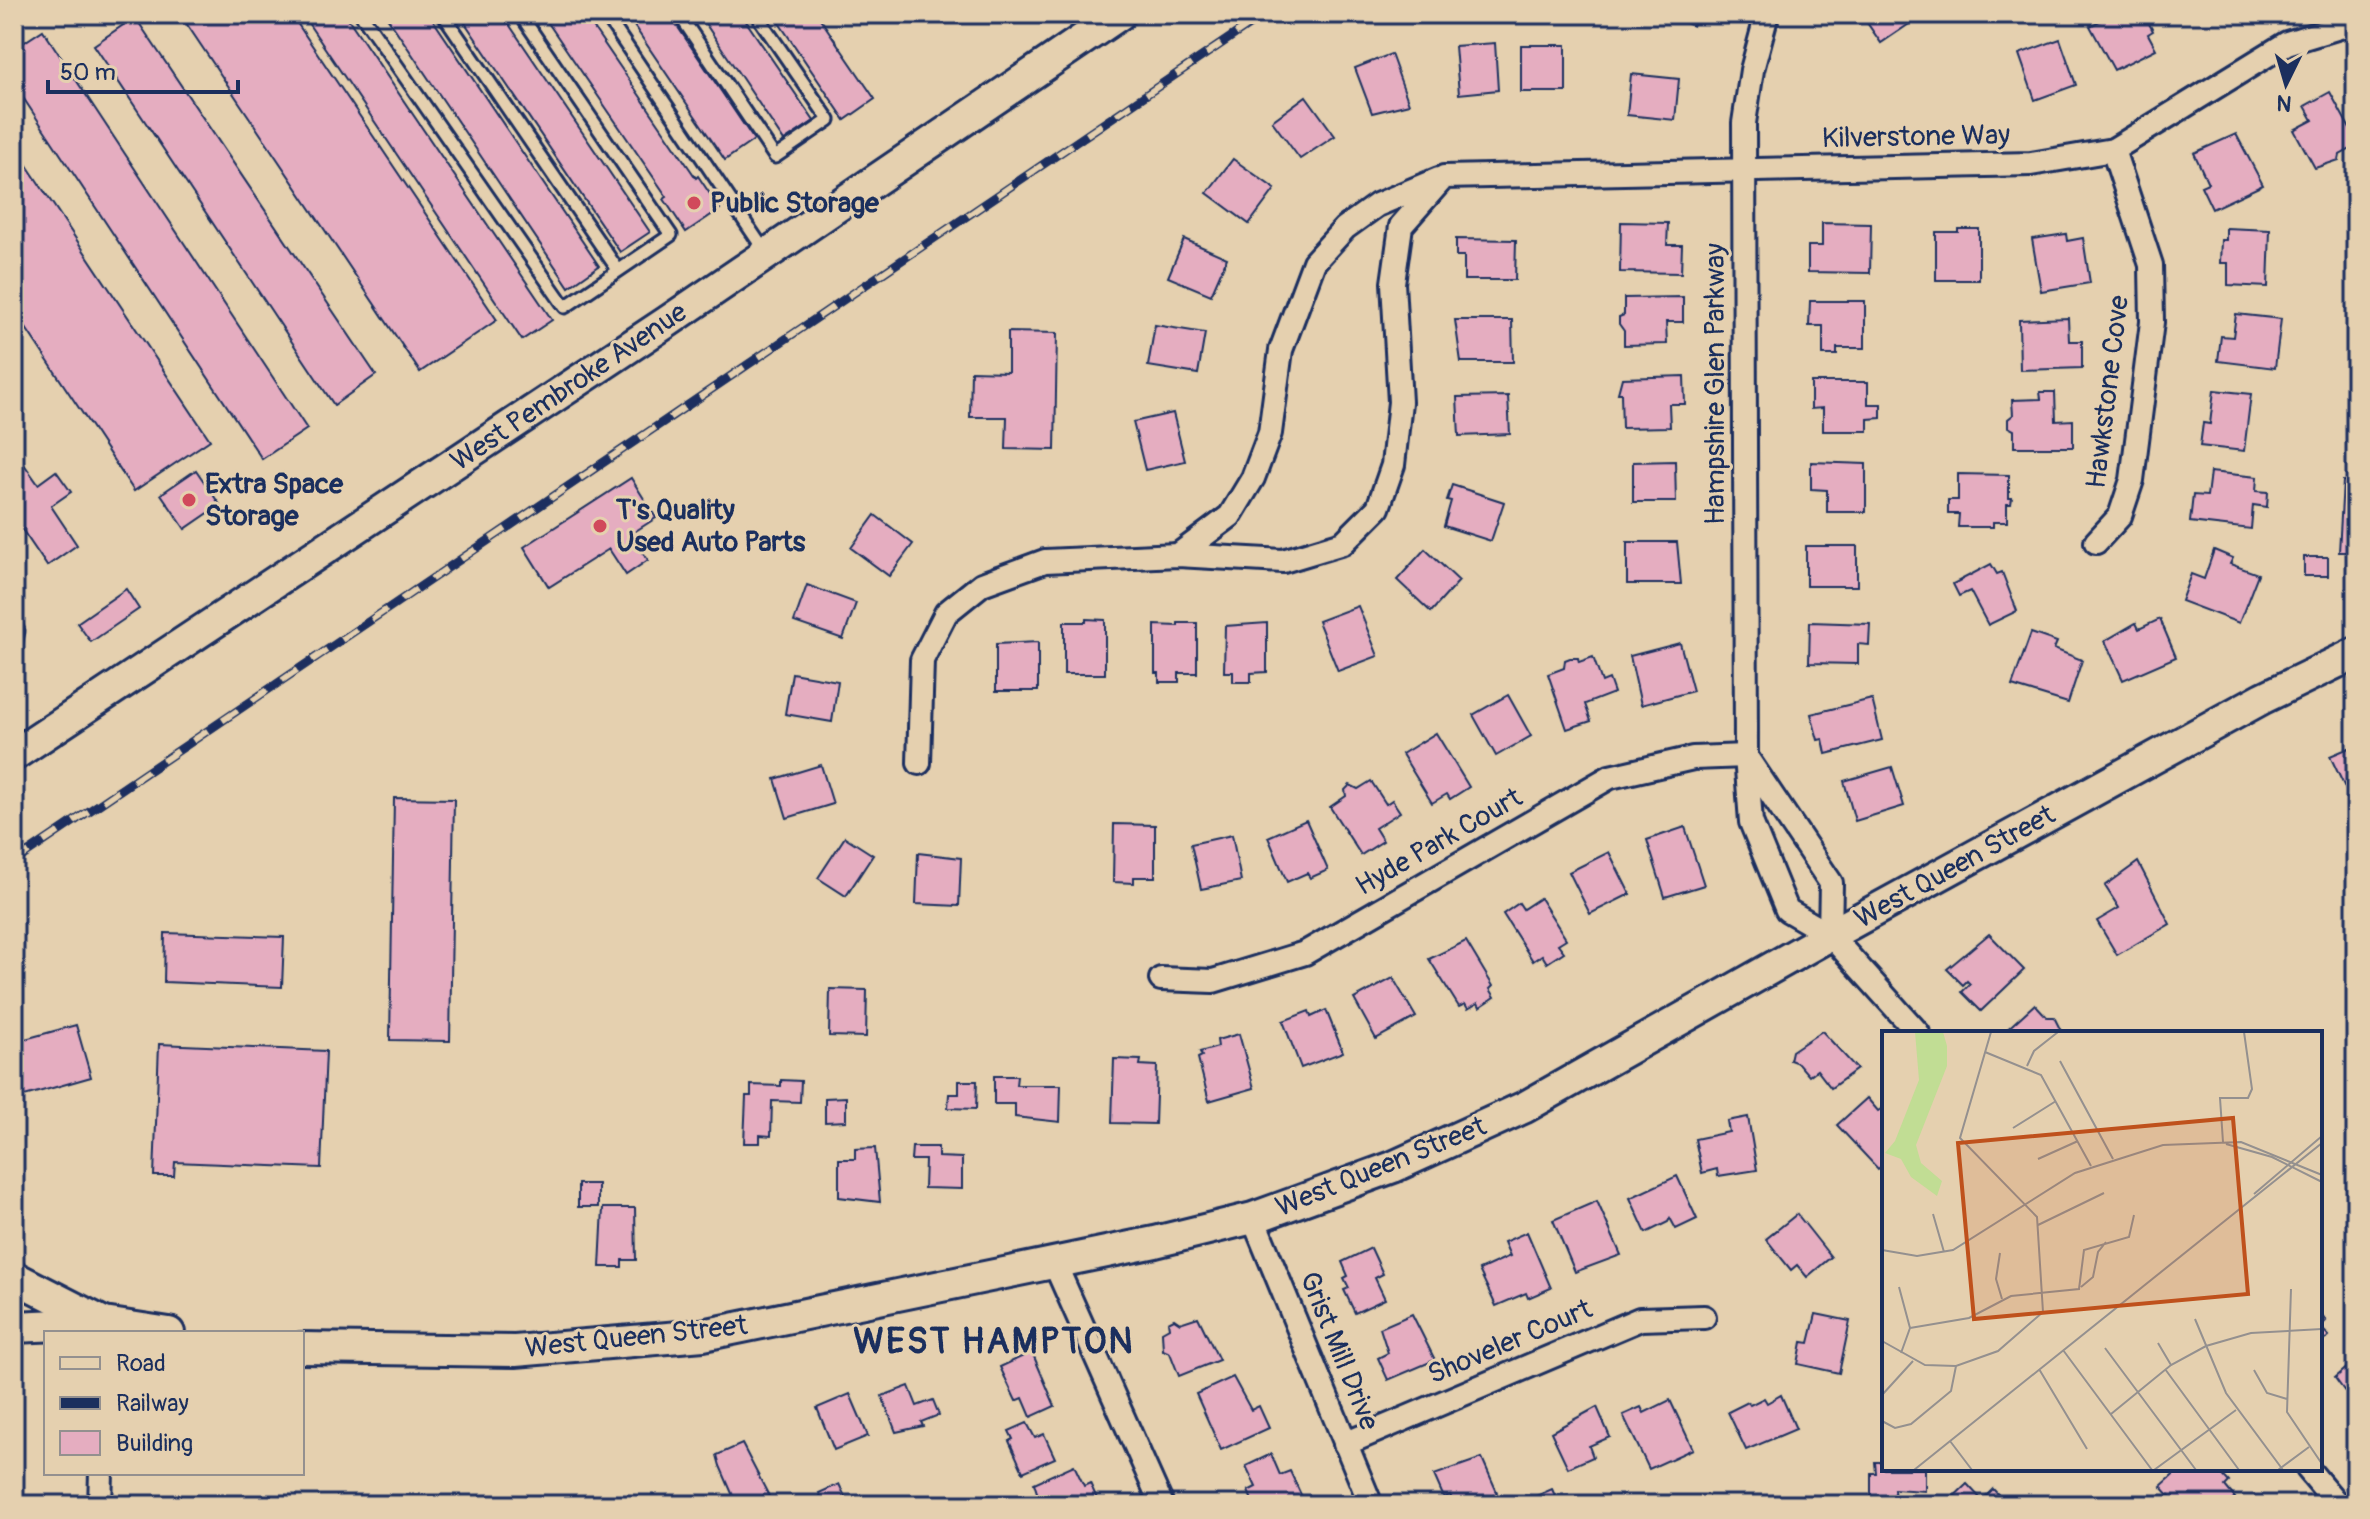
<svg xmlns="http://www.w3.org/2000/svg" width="2370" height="1519" font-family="Pangolin,sans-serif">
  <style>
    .building { fill: #e5adc0; stroke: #1b2f5e; stroke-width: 2 }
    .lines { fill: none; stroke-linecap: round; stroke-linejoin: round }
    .service-casing { stroke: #1b2f5e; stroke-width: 17 }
    .minor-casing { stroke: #1b2f5e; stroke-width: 28 }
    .secondary-casing { stroke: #1b2f5e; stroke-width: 36 }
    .service { stroke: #e5d0af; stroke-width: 11 }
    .minor { stroke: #e5d0af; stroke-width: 22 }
    .secondary { stroke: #e5d0af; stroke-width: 30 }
    .rail-casing { stroke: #1b2f5e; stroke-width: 9 }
    .rail { stroke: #e5d0af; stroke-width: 6; stroke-dasharray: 18; stroke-linecap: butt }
    .poi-dot { fill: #d1495b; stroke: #e5d0af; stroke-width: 3 }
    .labels { text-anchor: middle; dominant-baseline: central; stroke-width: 6; stroke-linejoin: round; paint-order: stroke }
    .street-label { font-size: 28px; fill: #1b2f5e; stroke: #e5d0af }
    .poi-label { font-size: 28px; font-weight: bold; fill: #1b2f5e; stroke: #e5d0af; text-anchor: start }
    .district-label { font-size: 36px; font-weight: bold; letter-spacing: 2px; fill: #1b2f5e; stroke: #e5d0af }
    .inset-road { fill: none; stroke: #94908f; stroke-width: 2 }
    .view { fill: #bf511c; fill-opacity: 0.15; stroke: #bf511c; stroke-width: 4 }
    .inset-edge { fill: none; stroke: #1b2f5e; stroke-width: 4 }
  </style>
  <rect width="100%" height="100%" fill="#e5d0af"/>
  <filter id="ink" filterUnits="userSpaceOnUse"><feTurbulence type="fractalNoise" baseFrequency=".0125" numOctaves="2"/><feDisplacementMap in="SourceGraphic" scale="16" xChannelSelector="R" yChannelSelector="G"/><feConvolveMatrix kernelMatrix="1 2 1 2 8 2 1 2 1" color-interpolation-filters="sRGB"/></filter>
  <g filter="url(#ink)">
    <!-- building -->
    <g class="building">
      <polygon points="180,14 291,14 497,320 420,372"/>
      <polygon points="302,14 345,14 552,320 522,340"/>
      <polygon points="385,14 429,14 599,266 569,287"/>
      <polygon points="459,14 502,14 650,232 620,252"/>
      <polygon points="542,14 584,14 696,178 698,176 720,209 686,232 664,199 667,197"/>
      <polygon points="626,14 669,14 754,140 725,160"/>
      <polygon points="699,14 741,14 814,121 784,141"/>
      <polygon points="773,14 817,14 875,99 845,120"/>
      <polygon points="1665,14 1698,14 1693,26"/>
      <polygon points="1861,14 1910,14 1915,20 1881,43"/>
      <polygon points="2113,14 2144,14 2153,31 2148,34 2156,49 2114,70 2090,26"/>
      <polygon points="135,17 376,375 334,405 94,45"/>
      <polygon points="43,30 307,429 262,459 14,84 14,49"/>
      <polygon points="2060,39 2076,85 2035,100 2019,54"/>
      <polygon points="1495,43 1498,90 1459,94 1455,46"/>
      <rect x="1521" y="45" width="45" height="47"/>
      <polygon points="1391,54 1409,104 1372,113 1355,68"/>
      <polygon points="1631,74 1679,79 1675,120 1627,115"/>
      <polygon points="2330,92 2356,140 2356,146 2340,155 2339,160 2315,168 2294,130 2313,120 2305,106"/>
      <polygon points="1306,96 1335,136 1300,159 1272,121"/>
      <polygon points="2236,134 2263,185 2212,209 2201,186 2208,183 2194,153"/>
      <polygon points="14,146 210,440 134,491 14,310"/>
      <polygon points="1233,159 1275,189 1249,224 1207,193"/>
      <polygon points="1621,222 1668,223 1667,245 1682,245 1681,273 1620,272"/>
      <polygon points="1822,223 1871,224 1870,273 1808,272 1808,246 1822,246"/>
      <polygon points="2226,228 2270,230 2268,287 2228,285 2228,263 2220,263 2221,240 2226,240"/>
      <polygon points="1958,229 1979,229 1979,280 1936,280 1936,232 1958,232"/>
      <polygon points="2066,234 2067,241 2083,238 2090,283 2041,291 2032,239"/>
      <polygon points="1184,239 1227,258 1211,295 1168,277"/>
      <polygon points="1456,239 1516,240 1515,280 1464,280 1464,256 1456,256"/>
      <polygon points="2352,251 2356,251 2356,428 2350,428"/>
      <polygon points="1683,297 1683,322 1666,322 1667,344 1624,345 1624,331 1619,324 1619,317 1624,315 1624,298"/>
      <polygon points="1810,301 1865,301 1865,348 1837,348 1837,355 1823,355 1823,326 1809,326"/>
      <polygon points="2236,314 2281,319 2275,368 2218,361 2221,336 2233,337"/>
      <polygon points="2068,318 2069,341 2082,341 2082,368 2020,370 2019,320"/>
      <polygon points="1455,320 1512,320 1513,362 1461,362"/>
      <polygon points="1155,325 1205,333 1198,374 1148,366"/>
      <polygon points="1008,332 1057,333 1055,450 1006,449 1007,417 970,417 971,371 1008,372"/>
      <polygon points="1684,376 1685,404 1669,404 1670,427 1622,428 1621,393 1618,393 1622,378"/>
      <polygon points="1811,382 1868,382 1868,404 1881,404 1881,418 1868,419 1868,431 1823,431 1823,408 1811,409"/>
      <polygon points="2214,390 2251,394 2244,451 2200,446 2203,423 2210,424"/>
      <polygon points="2040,392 2055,392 2056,421 2073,420 2073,447 2014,447 2014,430 2008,427 2008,419 2013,415 2012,400 2041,399"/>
      <polygon points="1508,396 1510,434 1459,436 1457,397"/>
      <polygon points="1173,413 1185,461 1145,470 1133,422"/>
      <polygon points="14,450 38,484 56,471 71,492 51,506 77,545 47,566 21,528 14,533"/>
      <polygon points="1675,461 1676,502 1633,502 1633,462"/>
      <polygon points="1811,462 1866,464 1866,512 1827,512 1827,490 1811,489"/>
      <polygon points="196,470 220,505 185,529 161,494"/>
      <polygon points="2210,472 2257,477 2256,491 2268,492 2267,507 2253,505 2251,529 2190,522 2193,495 2207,496"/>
      <polygon points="1958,474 2009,475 2009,498 2012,498 2011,504 2007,504 2007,522 1993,522 1993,527 1958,527 1959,514 1948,514 1948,500 1958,500"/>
      <polygon points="631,478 656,518 631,534 648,560 626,575 609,549 549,587 524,547"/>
      <polygon points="2343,481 2356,481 2356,564 2348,565 2348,552 2339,552"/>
      <polygon points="1452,485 1504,502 1491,541 1444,526 1451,501 1447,500"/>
      <polygon points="875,515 913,544 889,576 851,548"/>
      <polygon points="1627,542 1677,542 1681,584 1627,584"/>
      <rect x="1806" y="546" width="51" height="40"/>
      <polygon points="1425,549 1459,581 1431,612 1397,580"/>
      <polygon points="2214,550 2233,558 2230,564 2258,574 2239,623 2181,601 2191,574 2204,579"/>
      <rect x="2304" y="557" width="24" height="19"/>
      <polygon points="1991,564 1997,574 2002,572 2017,611 1988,625 1970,591 1959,596 1953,584"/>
      <polygon points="807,585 856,603 843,639 794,622"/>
      <polygon points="126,589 139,609 91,642 77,623"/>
      <polygon points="1358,606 1378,656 1338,671 1318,621"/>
      <polygon points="1086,619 1105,620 1105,674 1064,674 1064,622 1086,622"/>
      <polygon points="2160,619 2176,657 2123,680 2105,641 2136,623 2139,629"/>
      <polygon points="1810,622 1870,624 1869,645 1858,644 1858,664 1809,663"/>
      <polygon points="1178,623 1197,623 1197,673 1179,673 1179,682 1159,682 1159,673 1155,673 1155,625 1178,626"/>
      <polygon points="1267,623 1267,672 1251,673 1251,682 1233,682 1233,672 1224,672 1225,626"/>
      <polygon points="2031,633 2057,642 2054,649 2082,660 2068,703 2012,686"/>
      <polygon points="1038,642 1038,691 996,691 996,644"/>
      <polygon points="1680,643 1693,691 1641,705 1630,656"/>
      <polygon points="1593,657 1602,682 1609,679 1614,693 1585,704 1591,721 1567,729 1548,674 1564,668 1565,660 1570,658 1578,658 1579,662"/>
      <polygon points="792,673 838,681 832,722 785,714"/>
      <polygon points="1508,695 1531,736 1496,756 1473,715"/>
      <polygon points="1872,699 1882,740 1826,754 1823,739 1818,740 1811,714"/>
      <polygon points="1436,733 1469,787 1450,799 1447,794 1432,803 1402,754"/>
      <polygon points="2356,745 2356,791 2348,794 2330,756"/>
      <polygon points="821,765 833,804 787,818 775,779"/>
      <polygon points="1892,767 1904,806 1855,821 1844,781"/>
      <polygon points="1371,781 1386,804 1392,800 1400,812 1375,828 1383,841 1361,855 1330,807 1346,796 1345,790 1350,785 1358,789"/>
      <polygon points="394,798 454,799 450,1041 390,1040"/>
      <polygon points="1306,820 1328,870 1310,878 1307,873 1287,882 1268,837"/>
      <polygon points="1114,824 1155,825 1155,877 1134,877 1134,883 1113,882"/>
      <polygon points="1685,827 1704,885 1665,897 1647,840"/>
      <polygon points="1232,835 1241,881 1201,889 1191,844"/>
      <polygon points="845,837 873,855 846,896 818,878"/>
      <polygon points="1609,852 1630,894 1590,914 1569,872"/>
      <polygon points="918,853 961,858 959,906 916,904"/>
      <polygon points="2138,862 2170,924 2117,955 2097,921 2119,908 2105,886"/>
      <polygon points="1540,898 1566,939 1558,944 1564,952 1547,963 1542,955 1533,961 1503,914 1519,903 1523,909"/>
      <polygon points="165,933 284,937 282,987 164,982"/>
      <polygon points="1989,934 2024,970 1981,1011 1962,992 1970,984 1967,981 1963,985 1947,969"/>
      <polygon points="1466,941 1493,986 1490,989 1495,997 1480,1007 1478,1003 1468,1009 1465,1004 1459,1007 1429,959"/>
      <polygon points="1393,978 1416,1017 1376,1039 1354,999"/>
      <polygon points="830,989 867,990 866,1037 829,1036"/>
      <polygon points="2035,1004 2047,1017 2054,1017 2062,1033 2003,1033"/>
      <polygon points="1326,1010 1343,1052 1301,1068 1283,1021 1309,1011 1311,1017"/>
      <polygon points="76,1025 91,1077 14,1099 14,1042"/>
      <polygon points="1822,1031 1857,1069 1831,1088 1817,1070 1809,1076 1798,1063 1790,1060 1792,1051"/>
      <polygon points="1239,1034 1254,1088 1209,1101 1198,1058 1202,1056 1200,1052 1218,1047 1217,1040"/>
      <polygon points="159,1044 326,1051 321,1168 175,1162 174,1176 154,1176"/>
      <polygon points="1114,1059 1141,1060 1140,1065 1157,1066 1155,1124 1112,1123"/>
      <polygon points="994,1076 1017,1076 1016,1085 1061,1085 1060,1122 1015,1117 1015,1104 994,1104"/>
      <polygon points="781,1080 801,1081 800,1102 772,1101 771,1136 760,1135 760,1143 744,1143 746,1096 751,1096 751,1085 781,1086"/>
      <polygon points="959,1081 977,1081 976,1109 948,1108 949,1094 959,1094"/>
      <polygon points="846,1097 846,1121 825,1122 825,1098"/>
      <polygon points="1867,1098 1878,1111 1884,1107 1884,1164 1878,1169 1837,1125"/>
      <polygon points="1748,1117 1757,1170 1718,1176 1717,1169 1702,1173 1695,1139 1729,1132 1727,1121"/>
      <polygon points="912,1147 938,1147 938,1157 962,1158 962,1189 924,1188 925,1160 911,1160"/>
      <polygon points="875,1148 880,1202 839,1197 839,1159 855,1159 855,1149"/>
      <polygon points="1677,1176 1697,1219 1676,1229 1670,1218 1668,1222 1646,1233 1630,1198"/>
      <rect x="578" y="1184" width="20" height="23"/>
      <polygon points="1597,1201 1621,1255 1575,1272 1553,1220"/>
      <polygon points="603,1208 635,1208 636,1260 622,1260 622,1267 600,1267"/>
      <polygon points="1797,1214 1831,1257 1807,1277 1797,1265 1791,1270 1766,1239"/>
      <polygon points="1527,1232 1551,1288 1528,1298 1526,1293 1496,1306 1479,1270 1510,1256 1504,1242"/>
      <polygon points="1371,1248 1383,1274 1375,1278 1385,1299 1355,1313 1344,1290 1349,1288 1344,1278 1348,1276 1342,1262"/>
      <polygon points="1412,1314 1435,1360 1388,1380 1378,1358 1388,1353 1380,1328"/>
      <polygon points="1816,1314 1850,1321 1839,1373 1798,1364 1802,1342 1809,1343"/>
      <polygon points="2320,1314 2326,1321 2320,1327 2329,1336 2320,1344"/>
      <polygon points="1198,1317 1219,1360 1179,1376 1170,1353 1163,1350 1162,1332 1169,1328 1168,1322 1174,1319 1180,1323"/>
      <polygon points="1032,1352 1055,1406 1031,1417 1023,1398 1016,1401 1000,1367"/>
      <polygon points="2356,1360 2356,1407 2335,1378"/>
      <polygon points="1233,1377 1251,1410 1259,1406 1269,1428 1221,1450 1196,1394"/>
      <polygon points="909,1386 917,1406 933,1400 939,1415 921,1422 923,1426 896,1432 882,1396"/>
      <polygon points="850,1394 868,1436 834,1450 817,1408"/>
      <polygon points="1781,1395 1796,1429 1746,1450 1728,1412 1748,1402 1750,1405 1764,1398 1767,1403"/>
      <polygon points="1670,1400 1693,1449 1649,1469 1623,1415 1641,1407 1644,1413"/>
      <polygon points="1597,1407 1610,1437 1589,1446 1593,1457 1568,1468 1551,1432"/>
      <polygon points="1027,1423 1035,1438 1044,1434 1055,1458 1023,1472 1009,1441 1013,1439 1009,1431"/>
      <polygon points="742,1444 769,1496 763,1499 766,1505 737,1505 720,1466 717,1455"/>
      <polygon points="1271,1454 1280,1475 1290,1471 1302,1497 1284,1505 1254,1505 1248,1491 1256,1487 1246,1466"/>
      <polygon points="1482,1458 1497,1492 1494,1496 1467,1505 1455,1505 1450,1495 1444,1498 1434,1475"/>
      <polygon points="1875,1462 1884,1462 1884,1469 1925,1469 1925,1491 1894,1489 1895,1505 1871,1505 1871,1473 1876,1473"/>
      <polygon points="1074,1465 1084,1486 1090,1483 1099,1503 1041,1505 1034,1483"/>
      <polygon points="2180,1469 2217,1469 2229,1482 2225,1486 2235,1498 2227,1505 2178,1505 2161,1486"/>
      <polygon points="839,1484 849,1505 825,1505 819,1493"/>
      <polygon points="1967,1484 1982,1500 1993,1489 2007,1504 1945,1505"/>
      <polygon points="1552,1489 1559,1505 1527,1505 1525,1501"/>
      <polygon points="596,1499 596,1505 543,1505 543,1501"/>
    </g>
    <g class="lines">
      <defs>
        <g id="service">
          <polyline points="361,14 565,307 671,235 520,14"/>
          <polyline points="443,14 618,270"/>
          <polyline points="605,14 766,253"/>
          <polyline points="679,14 775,157 829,120 756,14"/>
          <polyline points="14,623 18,631 14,650"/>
        </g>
        <g id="minor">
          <polyline points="1767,14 1752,70 1744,123 1746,756 1751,822 1787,910 1830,935 1918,1033"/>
          <polyline points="2096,542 2120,516 2132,480 2152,322 2151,265 2113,150"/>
          <polyline points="1178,555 1230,516 1253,478 1270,433 1281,350 1314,262 1345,228 1377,205 1439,179"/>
          <polyline points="1747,758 1831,883 1830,935"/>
          <polyline points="919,763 922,660 946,613 982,584 1045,561 1178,555 1283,561 1343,543 1378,508 1393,465 1400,402 1393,283 1401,226 1444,177 2031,164 2113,150 2287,43 2356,22"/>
          <polyline points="1161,979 1213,981 1305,953 1610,777 1693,758 1746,756"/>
          <polyline points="1253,1218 1371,1505"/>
          <polyline points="1054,1262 1162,1505"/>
          <polyline points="1345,1444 1640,1319 1704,1317"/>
          <polyline points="2308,1469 2338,1505"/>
          <polyline points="100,1505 101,1473"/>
        </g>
        <g id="secondary">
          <polyline points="14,755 667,322 1120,14"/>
          <polyline points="14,1277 102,1322"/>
          <polyline points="14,1327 104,1323 169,1333"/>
          <polyline points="302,1348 515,1351 703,1335 1155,1242 1253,1218 1393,1167 1525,1107 1830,935 2263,698 2356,653"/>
        </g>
      </defs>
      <!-- service casing -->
      <use href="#service" class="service-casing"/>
      <!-- minor casing -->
      <use href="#minor" class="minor-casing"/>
      <!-- secondary casing -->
      <use href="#secondary" class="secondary-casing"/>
      <!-- service -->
      <use href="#service" class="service"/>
      <!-- minor -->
      <use href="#minor" class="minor"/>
      <!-- secondary -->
      <use href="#secondary" class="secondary"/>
      <defs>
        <polyline id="rail" points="14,862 1265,14"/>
      </defs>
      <!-- rail casing -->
      <use href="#rail" class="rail-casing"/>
      <!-- rail -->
      <use href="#rail" class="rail"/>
    </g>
  </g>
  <!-- markers -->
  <g class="poi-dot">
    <circle cx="694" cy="203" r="8"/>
    <circle cx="189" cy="500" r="8"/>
    <circle cx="600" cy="526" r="8"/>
  </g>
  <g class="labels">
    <!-- street labels -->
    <g class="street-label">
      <text transform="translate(1916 137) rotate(-1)">Kilverstone Way</text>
      <text transform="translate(1715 384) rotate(-90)">Hampshire Glen Parkway</text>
      <text transform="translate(569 387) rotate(-34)">West Pembroke Avenue</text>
      <text transform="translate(2108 392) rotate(-83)">Hawkstone Cove</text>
      <text transform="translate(1439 842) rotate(-30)">Hyde Park Court</text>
      <text transform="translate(1955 867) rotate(-29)">West Queen Street</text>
      <text transform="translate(1381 1167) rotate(-22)">West Queen Street</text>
      <text transform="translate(636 1337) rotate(-6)">West Queen Street</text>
      <text transform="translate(1510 1342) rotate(-23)">Shoveler Court</text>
      <text transform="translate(1339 1351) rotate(68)">Grist Mill Drive</text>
    </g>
    <!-- poi labels -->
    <g class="poi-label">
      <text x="710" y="203">Public Storage</text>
      <text x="205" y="484">Extra Space<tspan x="205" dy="32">Storage</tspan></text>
      <text x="616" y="510">T's Quality<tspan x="616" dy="32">Used Auto Parts</tspan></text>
    </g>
    <!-- district labels -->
    <g class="district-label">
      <text x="994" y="1341">WEST HAMPTON</text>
    </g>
  </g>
  <!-- overview -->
  <g transform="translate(1882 1031)">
    <rect width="440" height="440" fill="#e5d0af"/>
    <path d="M33 1H61L65 15V35L34 114 39 132 60 150 55 165 29 146 19 128 3 122 13 110 37 49Z" fill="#c1dd94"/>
    <path class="inset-road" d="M103 21 159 44 209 135M178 30 231 128M145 35 152 20 176 1M131 97 174 70M341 111 338 67H366L370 58 362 1M344 113 390 126 440 151M156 128 196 110M372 163 440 105M0 171V196M51 183 62 221M156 194 222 162M0 219 35 225 71 219 193 142 281 114 359 111 440 144M118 222 114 248 120 268M17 256 28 297 19 322M199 256 211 246 216 221 224 211M409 258 405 381 440 433M313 288 344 362 401 439M28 297 87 287 129 265 197 258 202 219 247 206 252 184M0 310 43 334 74 335 116 320 161 281 155 186 78 107 109 1M276 312 289 334M223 317 314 439M181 319 270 439M157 338 205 418M283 338 357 439M372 339 385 362 405 368M0 364 31 330M229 383 289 334 324 315 369 302 440 298M0 390 13 397 29 393 69 360 74 335M68 410 90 439M32 439 440 112M272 439 354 379M396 439 427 416"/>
    <path class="view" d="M351 87 366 263 92 288 76 112Z"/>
    <rect width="440" height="440" class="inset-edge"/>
  </g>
  <!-- margin -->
  <rect width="2370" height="1519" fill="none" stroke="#e5d0af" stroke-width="48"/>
  <rect x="24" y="24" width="2322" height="1471" fill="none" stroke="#1b2f5e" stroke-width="3" filter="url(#ink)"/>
  <!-- legend -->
  <rect x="44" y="1331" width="260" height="144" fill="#e5d0af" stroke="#94908f" stroke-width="2"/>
  <rect x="60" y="1357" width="40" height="12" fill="#e5d0af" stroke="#94908f" stroke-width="2"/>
  <text x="116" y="1371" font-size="24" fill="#1b2f5e">Road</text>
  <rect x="60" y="1397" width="40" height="12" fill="#1b2f5e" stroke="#94908f" stroke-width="2"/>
  <text x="116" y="1411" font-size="24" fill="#1b2f5e">Railway</text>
  <rect x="60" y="1431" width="40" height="24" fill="#e5adc0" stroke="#94908f" stroke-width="2"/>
  <text x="116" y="1451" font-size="24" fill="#1b2f5e">Building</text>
  <!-- north arrow -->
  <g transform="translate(2286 84) rotate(185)" stroke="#e5d0af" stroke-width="6" paint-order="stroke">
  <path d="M0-6L14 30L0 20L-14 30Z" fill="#1b2f5e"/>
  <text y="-12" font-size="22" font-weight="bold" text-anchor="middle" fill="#1b2f5e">N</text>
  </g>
  <!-- scale -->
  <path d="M48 80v12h190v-12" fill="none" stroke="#1b2f5e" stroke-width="4"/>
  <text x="60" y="80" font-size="24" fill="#1b2f5e" stroke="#e5d0af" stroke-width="6" paint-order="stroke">50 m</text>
</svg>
